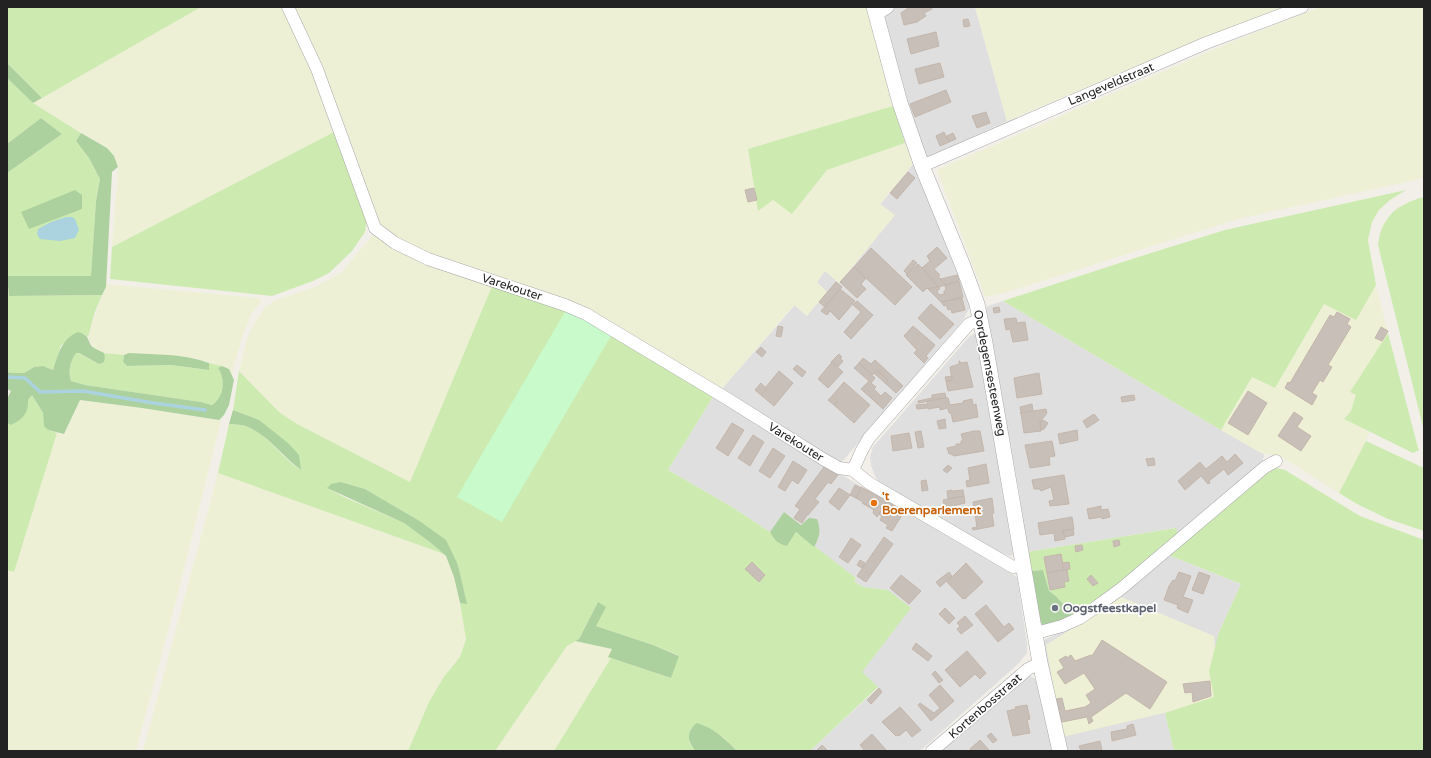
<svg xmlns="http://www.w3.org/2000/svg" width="1431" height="758" font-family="'Varela Round',sans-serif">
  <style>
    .residential { fill: #e0dfdf }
    .farmland { fill: #eef0d5 }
    .grass { fill: #cdebb0 }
    .forest { fill: #add19e }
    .park { fill: #c8facc }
    .water { fill: #aad3df }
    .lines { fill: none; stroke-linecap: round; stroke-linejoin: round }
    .stream { stroke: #aad3df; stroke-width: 3.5 }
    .building { fill: #c7bfb8; stroke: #c4b6ab }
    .minor-casing { stroke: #a9a9a9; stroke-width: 13 }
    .tertiary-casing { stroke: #a9a9a9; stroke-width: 16 }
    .minor { stroke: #fff; stroke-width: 12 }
    .tertiary { stroke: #fff; stroke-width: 15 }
    .food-dot { fill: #e8710a; stroke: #fff; stroke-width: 1.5 }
    .worship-dot { fill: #6b7280; stroke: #fff; stroke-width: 1.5 }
    .labels { text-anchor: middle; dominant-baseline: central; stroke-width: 3.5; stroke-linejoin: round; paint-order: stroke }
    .street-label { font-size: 12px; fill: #222; stroke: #fff }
    .food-label { font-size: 12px; font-weight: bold; fill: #c56008; stroke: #fff; text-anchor: start }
    .worship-label { font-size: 12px; font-weight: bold; fill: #5b616d; stroke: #fff; text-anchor: start }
  </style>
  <rect width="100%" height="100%" fill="#f2efe9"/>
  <!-- residential -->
  <g class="residential">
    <polygon points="896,7 975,7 1007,121 926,158 906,101 882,15"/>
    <polygon points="914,163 966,291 970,307 963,320 841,463 720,391 795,305 807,315 817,282 825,271 839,283 894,216 880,205"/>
    <polygon points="1003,301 1221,430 1264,454 1262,465 1179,537 1175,528 1027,552 1020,497 986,308 988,306"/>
    <polygon points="976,333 1013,555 1009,556 1001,553 879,482 875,476 871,465 870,457 873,447 970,336"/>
    <polygon points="714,395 845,477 1017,577 1027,643 1027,653 1019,663 920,751 810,751 878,688 861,672 888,590 863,587 854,581 856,578 814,547 819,538 784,512 770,532 732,507 668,470"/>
    <polygon points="1166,554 1241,584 1219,632 1214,697 1165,713 1174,751 1063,751 1042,646 1044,640 1074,626"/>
    <polygon points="1030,676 1040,682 1054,751 940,751 1024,679"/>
  </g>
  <!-- farmland -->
  <g class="farmland">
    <polygon points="201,7 283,7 313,69 336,131 112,247 118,167 114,156 107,148 33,103"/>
    <polygon points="292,7 866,7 893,106 748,149 758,211 773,199 792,214 827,170 905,143 914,163 880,204 895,215 839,283 825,271 817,282 827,292 807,316 794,305 720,391 480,272 403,243 379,226 331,90"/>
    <polygon points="975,7 1283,7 1179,48 1007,121"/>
    <polygon points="1321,7 1424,7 1424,178 1238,219 1001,294 985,297 937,170 1231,42"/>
    <polygon points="372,236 377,236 493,284 410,482 297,424 279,412 239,371 247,339 253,325 266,306 277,300 315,287 341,273"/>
    <polygon points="106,284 259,298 261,302 251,314 241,341 232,374 229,369 196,358 129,353 124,355 104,353 94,348 88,337"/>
    <polygon points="1376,285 1388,333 1350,392 1356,395 1351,411 1344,419 1369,432 1366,441 1339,493 1280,456 1261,453 1221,430 1252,377 1275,388 1324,304 1356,319"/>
    <polygon points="79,400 142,408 218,420 222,417 176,601 136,751 7,751 7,570 14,572 57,433 64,434 75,412"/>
    <polygon points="218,473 444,554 446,556 454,577 464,624 466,639 460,657 443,678 429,702 408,751 143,751"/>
    <polygon points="1121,597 1214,636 1219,700 1062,737 1046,645"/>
    <polygon points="575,641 612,649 609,657 611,658 554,751 495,751 567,646"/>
  </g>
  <!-- grass -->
  <g class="grass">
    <polygon points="7,7 201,7 42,98 7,63"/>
    <polygon points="7,78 33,103 81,133 76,141 89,158 100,179 96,201 91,277 7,277 9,296 102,295 95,312 88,337 84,334 61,345 53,370 43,366 34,367 24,373 12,373 7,372 7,173 62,134 41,118 7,144"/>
    <polygon points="893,106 905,143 827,170 792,214 773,200 758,211 748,149"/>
    <polygon points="336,131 367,220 365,232 352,251 329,273 313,281 272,296 110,279 112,247"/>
    <polygon points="1406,190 1390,200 1379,210 1372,222 1368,240 1376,285 1356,320 1324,304 1275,388 1252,377 1221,430 1003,301 1135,258 1225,230"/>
    <path d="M1424 197V431L1378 245C1381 216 1398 204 1424 197Z"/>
    <path d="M493 284 576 314 714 395 668 470 732 507 770 532 774 539 787 546 796 532 856 578 854 581 863 587 888 590 911 608 862 672 878 687 810 751H737L723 737 691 728 689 734 690 744 697 751H554L611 658 671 678 678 655 653 645 596 626 598 602 579 639 567 646 495 751H408L429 702 443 678 460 657 466 639 460 603H466L458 565 418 520 365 489 341 482 327 488 344 497 404 523 431 543 444 554 218 473 229 424C235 425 242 424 248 427 270 436 282 459 301 470L259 420 233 410 239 371 279 412 297 424 410 482Z"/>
    <polygon points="1388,333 1418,448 1419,450 1413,453 1344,419 1351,411 1356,395 1350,392"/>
    <path d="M76 353H78L99 364 105 357 104 353 124 355 123 362 127 366 171 365 208 370 209 363 222 366 218 368C226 380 224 397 212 405L201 402 85 385 71 381C68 371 70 362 76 353Z"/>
    <polygon points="32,395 43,413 45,422 48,430 57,433 14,572 7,570 7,423 11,425 28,406 28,400"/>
    <polygon points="1366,441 1424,468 1424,531 1388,519 1357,504 1339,493"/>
    <polygon points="1276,468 1285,470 1360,516 1424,540 1424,751 1174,751 1165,713 1214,697 1209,671 1219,632 1241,584 1166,554 1271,470"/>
    <polygon points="1176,528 1179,537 1133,574 1073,616 1057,597 1049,591 1043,570 1030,571 1027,552"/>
  </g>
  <!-- forest -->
  <g class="forest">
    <polygon points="7,63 42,98 33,103 7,78"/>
    <polygon points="41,118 62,134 7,173 7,144"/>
    <polygon points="81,133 107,148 114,156 118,167 112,172 106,287 102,295 9,296 7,276 91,276 96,201 100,179 89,158 76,141"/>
    <polygon points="75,190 82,195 82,209 29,229 21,212"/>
    <path d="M78 332C92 336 86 342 94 348 97 350 101 351 104 353L105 357 104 362 99 364 79 353H76C70 362 68 371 71 381L85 385 201 402 212 405C224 397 226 380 218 368L222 366 229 369 234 380 229 405 224 415 219 420 142 408 80 400 64 434 48 430 44 426 43 413 32 395 28 400C29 413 22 420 11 425L7 423V399L11 391 7 389V372L12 373H24L34 367 43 366 53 370C58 355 61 339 78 332Z"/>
    <path d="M129 353C157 355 182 353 209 363V370L171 365 127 366 123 362 124 355Z"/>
    <path d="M233 410 259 420 288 443 299 455 301 470C283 457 269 436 248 427 243 424 235 425 229 424Z"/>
    <polygon points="341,482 365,489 418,520 446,540 458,565 467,604 460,603 454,577 446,556 431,543 404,523 327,488 331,484"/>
    <path d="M784 512 801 525 809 518 817 519C821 530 820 537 814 547L796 532 787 546C778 544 774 540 770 532Z"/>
    <polygon points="1043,570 1049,591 1057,597 1073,616 1058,623 1044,626 1041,623 1030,571"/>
    <polygon points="598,602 606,607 596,626 653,645 679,656 671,678 608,657 612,649 575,641 579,639"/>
    <path d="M697 723C714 728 725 739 737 751L695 750C687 741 686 731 697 723Z"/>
  </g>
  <!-- park -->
  <polygon class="park" points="566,310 612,334 502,522 457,497"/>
  <!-- water -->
  <polygon class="water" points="66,217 72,217 75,219 79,230 75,238 60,241 40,239 37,234 38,229 51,222"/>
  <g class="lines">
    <!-- stream -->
    <polyline class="stream" points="7,377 25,378 40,392 83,391 153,403 205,410"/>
  </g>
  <!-- building -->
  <g class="building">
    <polygon points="910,7 931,7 932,9 924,13 926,16 917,22 904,25 901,13"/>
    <polygon points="968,19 970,26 964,27 963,20"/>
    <polygon points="936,32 939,46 911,54 907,39"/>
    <polygon points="940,63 944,77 919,84 915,69"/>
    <polygon points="946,90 951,102 915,117 910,104"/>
    <polygon points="986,112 990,123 977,128 972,116"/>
    <polygon points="944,132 949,142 940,146 936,136"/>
    <polygon points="953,133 956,139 949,142 947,136"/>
    <polygon points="908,172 915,178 897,199 890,193"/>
    <polygon points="754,188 757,200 748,202 745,190"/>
    <polygon points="937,247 947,258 934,269 940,275 938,277 946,285 938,287 922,268 930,261 927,256"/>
    <polygon points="871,248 912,287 895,305 854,267"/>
    <polygon points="913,260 917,263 907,274 904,271"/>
    <polygon points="918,264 922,268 938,287 928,289 927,288 923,292 906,275"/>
    <polygon points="854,267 866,278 861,284 866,289 857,298 840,282"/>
    <polygon points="957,275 959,281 946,285 938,277 941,279"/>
    <polygon points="959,281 963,297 941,302 928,289 938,287 940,288 937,292 940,295 944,294 944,291 946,291 945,285"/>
    <polygon points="836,282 842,287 825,307 819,302"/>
    <polygon points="840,289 855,301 839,320 830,311 827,315 821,311"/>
    <polygon points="962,298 965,310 952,313 951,309 948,310 946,305 944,306 941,302"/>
    <polygon points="857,301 873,315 851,339 844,332 861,312 853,305"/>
    <polygon points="931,304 954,324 940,339 918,318"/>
    <polygon points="999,307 1000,312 994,313 993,308"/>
    <polygon points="1337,312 1350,319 1347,324 1351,327 1328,365 1332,367 1323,382 1320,380 1312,393 1317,396 1312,405 1285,388 1288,382 1290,383 1330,315 1334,317"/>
    <polygon points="1016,318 1017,323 1025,322 1028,340 1013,342 1010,329 1006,330 1004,319"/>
    <polygon points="778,326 783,327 781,337 776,336"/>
    <polygon points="913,326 935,345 926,356 928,358 924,363 914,353 917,350 904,336"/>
    <polygon points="1381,327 1388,331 1382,341 1375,338"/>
    <polygon points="761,347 766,352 762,357 756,352"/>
    <polygon points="839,354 842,357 840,358 843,361 838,367 831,362"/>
    <polygon points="863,358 871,364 875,360 903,386 896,393 885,383 888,380 877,370 872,375 859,363"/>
    <polygon points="959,361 960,361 960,363 967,362 973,387 948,391 946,381 952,380 950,367 959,364"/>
    <polygon points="832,362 843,372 828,388 818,379"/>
    <polygon points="859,363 875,378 871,383 876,387 874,389 881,396 885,392 892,398 883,409 861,389 869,381 854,368"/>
    <polygon points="797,365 806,372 802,377 793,369"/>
    <polygon points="877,370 888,380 885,383 874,373"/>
    <polygon points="779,371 793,383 774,406 761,395 767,389 765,388"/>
    <polygon points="1039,373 1042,394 1017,398 1014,378"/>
    <polygon points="952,376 952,380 946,381 945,377"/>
    <polygon points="844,382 870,405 854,423 834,405 837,401 832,396"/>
    <polygon points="761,383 767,389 761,395 755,390"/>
    <polygon points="1248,391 1267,403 1248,435 1228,423"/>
    <polygon points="945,393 946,398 918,403 918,401 932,398 932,395"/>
    <polygon points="1134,395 1135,400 1122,402 1121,397"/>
    <polygon points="832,396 837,401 834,405 828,400"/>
    <polygon points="946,398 948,398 950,405 963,403 963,401 972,399 973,405 976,404 978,417 953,422 951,413 949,413 948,408 940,410 940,407 928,409 927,401"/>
    <polygon points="926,404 927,408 917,409 916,405"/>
    <polygon points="1032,404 1033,411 1021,413 1020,407"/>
    <polygon points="1046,409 1047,413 1040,422 1041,431 1024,433 1021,413 1020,413"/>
    <polygon points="1294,412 1303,418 1297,427 1311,436 1301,451 1278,436"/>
    <polygon points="1094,414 1099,420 1087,428 1083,421"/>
    <polygon points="945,419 946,428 939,429 937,421"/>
    <polygon points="1043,420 1048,423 1044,429 1041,430 1040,422"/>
    <polygon points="732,423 744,430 728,456 716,448"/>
    <polygon points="1077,430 1078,440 1060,444 1058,434"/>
    <polygon points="921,431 924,447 918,448 915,432"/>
    <polygon points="974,431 980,431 984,451 954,456 951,454 949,454 947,448 956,446 956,444 961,444 961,441 963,441 961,434"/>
    <polygon points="909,433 912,448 893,451 891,436"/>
    <polygon points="753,435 764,442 750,466 738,458"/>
    <polygon points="1052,441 1055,456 1049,457 1050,465 1030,468 1025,445"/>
    <polygon points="773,448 785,456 770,478 759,471"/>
    <polygon points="1235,454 1243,463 1228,475 1224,469 1209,481 1210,483 1208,484 1201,476 1185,490 1178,481 1200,462 1206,469 1222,456 1227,462"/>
    <polygon points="1154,458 1155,465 1148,466 1146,459"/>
    <polygon points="793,461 807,470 798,484 792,480 785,491 778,487"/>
    <polygon points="986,464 989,483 967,487 966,481 970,480 968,468"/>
    <polygon points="948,465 952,468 947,473 943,470"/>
    <polygon points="824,467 838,475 831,484 828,482 815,499 819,502 808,515 807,515 802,523 794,518 800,509 795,506"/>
    <polygon points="1064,475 1069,504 1050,506 1049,501 1054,500 1051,487 1041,491 1040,489 1034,489 1032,480"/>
    <polygon points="926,480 928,490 922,491 921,481"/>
    <polygon points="855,485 861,488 856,498 850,495"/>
    <polygon points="861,487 887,501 877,517 873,513 874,510 862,503 863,502 856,498"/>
    <polygon points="839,488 850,495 839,510 829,502"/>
    <polygon points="952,490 953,491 963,490 964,496 948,499 947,491"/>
    <polygon points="964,496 965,503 945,508 943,500"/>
    <polygon points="992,498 994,513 992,514 994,526 973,530 972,528 977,527 973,502"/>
    <polygon points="887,501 904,512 892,531 886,528 888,525 880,520 882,516 879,514"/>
    <polygon points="1101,506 1101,510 1108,509 1110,517 1102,519 1102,517 1089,519 1087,509"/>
    <polygon points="1072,517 1074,529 1063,531 1065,539 1055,541 1054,533 1040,535 1038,523"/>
    <polygon points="1073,529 1074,535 1065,537 1063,531"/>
    <polygon points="884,537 893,544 866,582 857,576"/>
    <polygon points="851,538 861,545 848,563 839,557"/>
    <polygon points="1119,540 1120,545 1114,547 1113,541"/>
    <polygon points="1082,545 1083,550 1076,552 1075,546"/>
    <polygon points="1061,554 1064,570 1047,573 1044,557"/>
    <polygon points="860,560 865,563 862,568 857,565"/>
    <polygon points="752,562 765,575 759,582 745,569"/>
    <polygon points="1069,562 1070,569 1064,570 1062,563"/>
    <polygon points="966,563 983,582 965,599 964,598 963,599 947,582"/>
    <polygon points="1064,570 1067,570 1069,581 1064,582 1065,587 1050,590 1047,573"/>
    <polygon points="949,572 952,576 940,587 936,582"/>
    <polygon points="1179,572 1191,576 1183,597 1193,600 1188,613 1177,608 1178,605 1164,600 1169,586 1173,580 1175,581"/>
    <polygon points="1199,572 1210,576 1203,594 1192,590"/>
    <polygon points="901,575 921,591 909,604 890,588"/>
    <polygon points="1091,575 1098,583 1093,586 1087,579"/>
    <polygon points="1056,604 1058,604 1059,610 1052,611 1052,606"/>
    <polygon points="986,605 1004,627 1009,623 1014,629 998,642 975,614"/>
    <polygon points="945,608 955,618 949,624 939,614"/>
    <polygon points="965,616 973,625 961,634 957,629 960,626 957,623"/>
    <polygon points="1102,640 1167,682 1150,709 1126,693 1091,717 1093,721 1089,724 1087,717 1062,722 1056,699 1062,698 1065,711 1085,707 1091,703 1086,695 1095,689 1084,673 1065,684 1057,672 1064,668 1059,660 1066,656 1067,658 1071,655 1075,661 1091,655 1092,656"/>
    <polygon points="916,643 932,656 928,661 912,649"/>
    <polygon points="967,651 986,673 980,679 975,674 960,687 945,670"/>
    <polygon points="935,671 943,680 939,683 932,674"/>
    <polygon points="1210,681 1211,696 1193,702 1192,692 1185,693 1183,684"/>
    <polygon points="940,685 954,701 931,721 918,705 920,703 934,713 940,708 929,695"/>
    <polygon points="879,688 882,692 871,704 867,700"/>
    <polygon points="1027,705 1030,719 1027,720 1030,733 1013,736 1007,711 1016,709 1015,707"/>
    <polygon points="900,707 921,730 912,737 906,730 899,736 898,735 896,736 882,722"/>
    <polygon points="1133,724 1136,735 1112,741 1111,732 1127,729 1127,726"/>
    <polygon points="991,733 997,740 993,743 987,736"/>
    <polygon points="872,734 887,751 865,751 860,745"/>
    <polygon points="980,740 990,751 972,751 970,749"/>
    <polygon points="1100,741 1102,751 1081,751 1079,746"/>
    <polygon points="822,745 827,750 825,751 816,751"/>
  </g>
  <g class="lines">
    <defs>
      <g id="minor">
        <polyline points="288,7 317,69 375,228 395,243 428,259 565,305 586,314 726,398 823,459 839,468 853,470 869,483 1013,567 1024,566"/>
        <polyline points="876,15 888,7"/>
        <polyline points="922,166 1206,43 1302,7"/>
        <polyline points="853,470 862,450 869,438 969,324 980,319"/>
        <polyline points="1036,633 1062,626 1080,618 1096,607 1122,588 1265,467 1276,461"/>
        <polyline points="932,751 1028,669 1040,663"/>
      </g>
      <polyline id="tertiary" points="874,7 900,103 922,166 963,266 977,304 985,343 1040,663 1060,751"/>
    </defs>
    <!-- minor casing -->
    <use href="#minor" class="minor-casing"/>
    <!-- tertiary casing -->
    <use href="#tertiary" class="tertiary-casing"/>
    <!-- minor -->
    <use href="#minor" class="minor"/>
    <!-- tertiary -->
    <use href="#tertiary" class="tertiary"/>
  </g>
  <!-- markers -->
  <circle class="food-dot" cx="874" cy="503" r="4"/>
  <circle class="worship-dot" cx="1055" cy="608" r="4"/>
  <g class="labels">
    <!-- street labels -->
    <g class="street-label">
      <text transform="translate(1111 84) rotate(-23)">Langeveldstraat</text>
      <text transform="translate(512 287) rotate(18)">Varekouter</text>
      <text transform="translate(990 373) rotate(79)">Oordegemsesteenweg</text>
      <text transform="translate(796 442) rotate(32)">Varekouter</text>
      <text transform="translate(985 706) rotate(-41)">Kortenbosstraat</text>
    </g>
    <!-- food labels -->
    <g class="food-label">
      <text x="882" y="496">'t<tspan x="882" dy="14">Boerenparlement</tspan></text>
    </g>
    <!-- worship labels -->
    <g class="worship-label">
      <text x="1063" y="608">Oogstfeestkapel</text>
    </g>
  </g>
  <!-- border -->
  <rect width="1431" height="758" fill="none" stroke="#222222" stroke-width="16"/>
</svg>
